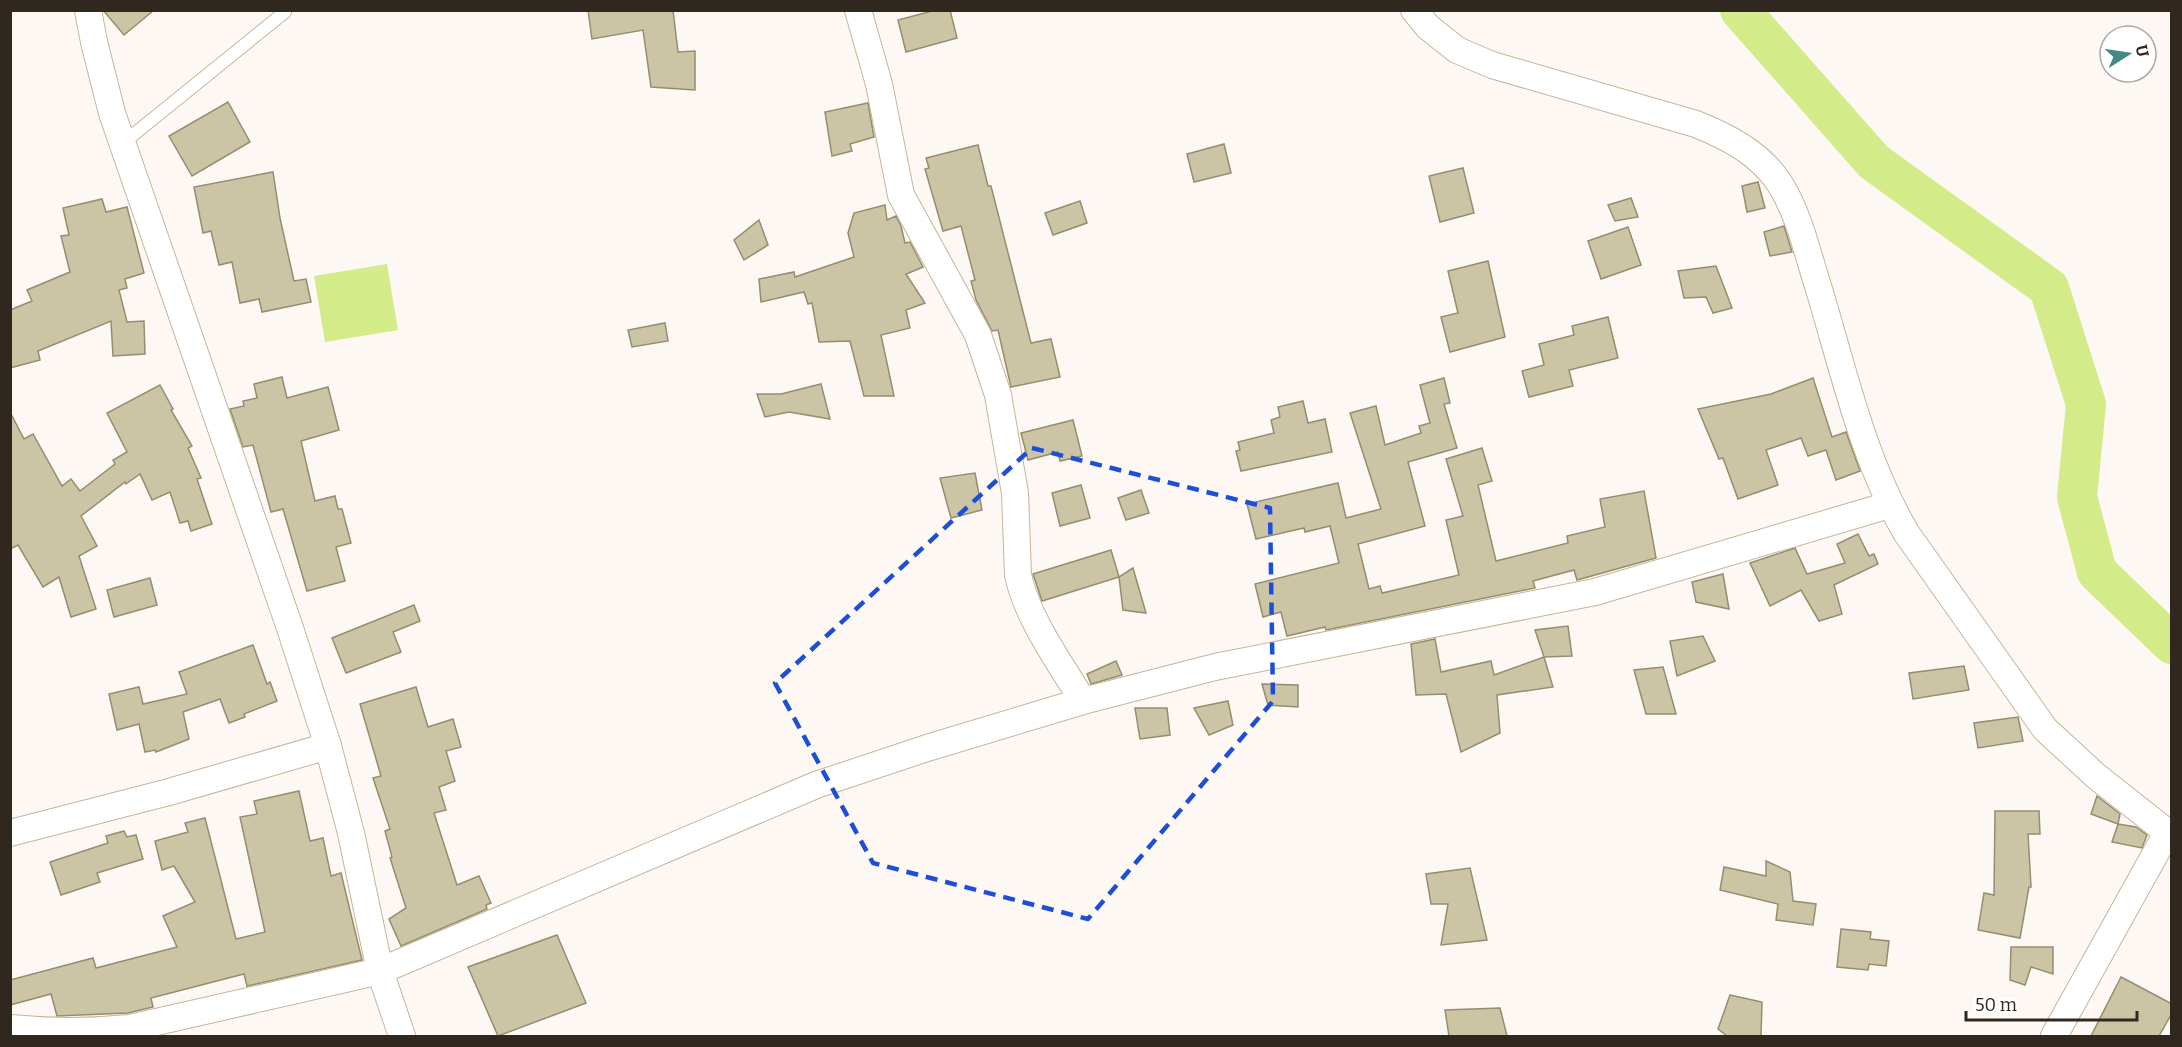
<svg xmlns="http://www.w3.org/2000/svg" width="2182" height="1047" font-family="Bitter,serif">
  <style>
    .water { fill: #d3eb89 }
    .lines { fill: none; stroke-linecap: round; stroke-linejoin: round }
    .river { stroke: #d3eb89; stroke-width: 40 }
    .building { fill: #ccc5a5; stroke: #948d6f; stroke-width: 1.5 }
    .service-casing { stroke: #c9b499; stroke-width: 14 }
    .minor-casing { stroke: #c9b499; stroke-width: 28 }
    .service { stroke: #fff; stroke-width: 12 }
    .minor { stroke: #fff; stroke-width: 26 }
    .marked { fill: none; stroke: #1d4ed8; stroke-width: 4.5; stroke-dasharray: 12 8; stroke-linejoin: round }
  </style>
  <rect width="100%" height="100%" fill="#fdf8f3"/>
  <!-- water -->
  <polygon class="water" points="387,264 398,330 325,342 314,276"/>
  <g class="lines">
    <!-- river -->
    <polyline class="river" points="1740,10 1874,162 2049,288 2086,404 2077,497 2097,572 2172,644"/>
  </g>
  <!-- building -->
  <g class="building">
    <polygon points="103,10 154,10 124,35"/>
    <polygon points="588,10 673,10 678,52 695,51 695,90 651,87 643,30 592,39"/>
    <polygon points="936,10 950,10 957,38 906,52 898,20"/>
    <polygon points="228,102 250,142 192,176 169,136"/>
    <polygon points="868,103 874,137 850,144 852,151 832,156 825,112"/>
    <polygon points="1224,144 1231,173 1194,182 1187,154"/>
    <polygon points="978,145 988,186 991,186 1031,343 1051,339 1060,377 1011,387 998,330 992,331 976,300 971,281 975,280 961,226 943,231 925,169 929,168 926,158"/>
    <polygon points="1463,168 1474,213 1440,222 1429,176"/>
    <polygon points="273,172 280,218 294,281 306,279 311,302 262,312 259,299 240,303 232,262 219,265 211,231 203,233 194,187"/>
    <polygon points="1758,182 1765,208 1747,212 1742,186"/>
    <polygon points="1631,198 1638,217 1615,221 1608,205"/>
    <polygon points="102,199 106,212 127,207 144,273 125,279 127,288 119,290 127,322 144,321 145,354 113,356 111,321 38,351 40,360 10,368 10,310 32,301 27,290 70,272 61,236 69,235 63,208"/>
    <polygon points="1080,201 1087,223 1053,235 1045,213"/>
    <polygon points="885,205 887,220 896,216 901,226 905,243 910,242 923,267 906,274 925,303 906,310 910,328 881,335 894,396 864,396 850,341 819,342 812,303 808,304 804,292 761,302 759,279 794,272 795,277 854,257 848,233 854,213"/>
    <polygon points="759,220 768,245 744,260 734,240"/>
    <polygon points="1784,226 1792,252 1770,256 1764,232"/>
    <polygon points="1628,227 1641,265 1601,279 1588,241"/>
    <polygon points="1488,261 1505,337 1450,352 1441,317 1458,313 1448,271"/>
    <polygon points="1716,266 1732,308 1713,313 1706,297 1684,298 1678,271"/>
    <polygon points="1608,317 1618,358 1569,370 1573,386 1529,397 1522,371 1544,365 1539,344 1574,335 1572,326"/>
    <polygon points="665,323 668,341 632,347 628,330"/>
    <polygon points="282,377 287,398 328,387 339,430 301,441 315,501 335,496 338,509 342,509 351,543 336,547 345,581 307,591 283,509 271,512 253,445 243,447 230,409 244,406 243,401 257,398 254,384"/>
    <polygon points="1444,378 1450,403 1444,404 1457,448 1408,462 1425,526 1358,544 1369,589 1380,586 1382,593 1459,575 1446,520 1463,516 1446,459 1482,448 1492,481 1478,485 1496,561 1568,543 1567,536 1605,527 1600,499 1644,491 1656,558 1577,580 1574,570 1533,581 1535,588 1326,630 1325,627 1287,636 1281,612 1263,617 1255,584 1339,563 1330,526 1305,532 1304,528 1256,539 1247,504 1338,483 1346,518 1381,509 1350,413 1376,406 1385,445 1421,433 1419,426 1430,423 1420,385"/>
    <polygon points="1813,378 1832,437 1846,432 1860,471 1836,480 1826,450 1808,456 1801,438 1766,450 1778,485 1738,499 1723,458 1719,459 1698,409 1771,394"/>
    <polygon points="821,384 830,419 789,412 765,417 757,394 781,394"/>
    <polygon points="160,385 173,409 171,410 192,446 188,448 201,478 197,479 212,524 191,531 188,521 180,523 170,492 152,500 140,474 126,484 125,482 81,516 97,546 79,556 96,609 71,617 59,577 43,587 18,545 10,549 10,412 24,439 33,434 62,486 71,479 80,491 115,464 113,460 127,452 107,413"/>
    <polygon points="1303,401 1308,423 1325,419 1332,452 1241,471 1236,451 1240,450 1238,442 1274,433 1271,420 1280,417 1278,407"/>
    <polygon points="1073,420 1082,456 1060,461 1058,452 1028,460 1021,433"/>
    <polygon points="975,473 982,510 951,518 940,478"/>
    <polygon points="1081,485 1090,518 1060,526 1052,493"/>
    <polygon points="1141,490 1149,513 1126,520 1118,498"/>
    <polygon points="1858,534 1869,556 1874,554 1878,564 1834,585 1842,614 1819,621 1801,590 1770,606 1750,563 1795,548 1807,574 1845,563 1837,544"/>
    <polygon points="1111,550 1119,577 1042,601 1033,574"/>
    <polygon points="1133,568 1146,613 1123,610 1119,577"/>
    <polygon points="1723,574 1729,609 1696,602 1692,582"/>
    <polygon points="150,578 157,605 114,617 107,590"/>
    <polygon points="414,605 420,621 393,632 401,652 346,673 332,638"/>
    <polygon points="1568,626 1572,656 1544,657 1535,630"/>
    <polygon points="1703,636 1715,661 1677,676 1670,641"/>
    <polygon points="1435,639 1441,672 1491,661 1494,675 1544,657 1553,687 1497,695 1500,733 1461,752 1446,694 1416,695 1411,644"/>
    <polygon points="253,645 267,684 270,682 277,701 244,714 245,717 229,723 220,699 183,712 189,739 156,752 155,750 145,752 139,724 117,730 109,694 139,687 143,704 187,694 179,672"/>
    <polygon points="1116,661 1122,675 1091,684 1087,674"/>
    <polygon points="1964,666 1969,690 1913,699 1909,673"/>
    <polygon points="1663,667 1676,714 1646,714 1634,670"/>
    <polygon points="1262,684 1298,685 1298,707 1268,705"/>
    <polygon points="416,687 428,727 453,719 461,747 446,751 455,781 439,787 446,810 434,813 457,885 479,876 491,903 486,905 487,909 401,946 389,919 406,908 390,858 392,857 385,831 390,829 373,778 381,776 360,704"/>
    <polygon points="1228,701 1233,725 1209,735 1194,708"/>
    <polygon points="1135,708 1167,708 1170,735 1140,739"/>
    <polygon points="2018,717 2023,741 1978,748 1974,723"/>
    <polygon points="299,791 310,841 323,838 331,876 341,873 362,960 247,986 244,974 151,998 153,1007 128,1013 57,1016 51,994 10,1005 10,980 93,958 96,968 177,947 163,916 195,902 174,866 162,870 155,841 188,832 185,823 205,818 236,939 265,932 240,817 257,814 254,801"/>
    <polygon points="2097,796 2120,814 2118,824 2091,814"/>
    <polygon points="1995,811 2039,811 2040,834 2028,834 2031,887 2029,887 2020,938 1978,930 1984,893 1994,895"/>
    <polygon points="2118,824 2136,827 2147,835 2142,848 2112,842"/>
    <polygon points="124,831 127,837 136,835 143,859 97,873 100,882 61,895 50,862 108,843 106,836"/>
    <polygon points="1766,861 1790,872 1793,901 1816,904 1813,925 1776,920 1778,904 1720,890 1724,867 1766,876"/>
    <polygon points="1470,868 1487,940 1441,945 1448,904 1431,904 1426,874"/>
    <polygon points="1841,929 1871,932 1870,939 1889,941 1886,966 1869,964 1868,970 1837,967"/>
    <polygon points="557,935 586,1003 498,1036 468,967"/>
    <polygon points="2011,947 2053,947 2053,974 2031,967 2025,985 2010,980"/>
    <polygon points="2121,977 2172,1004 2172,1013 2159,1036 2091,1036"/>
    <polygon points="1730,995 1762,1002 1761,1036 1727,1036 1718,1029"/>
    <polygon points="1500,1008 1507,1036 1449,1036 1445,1010"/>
  </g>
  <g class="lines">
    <defs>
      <polyline id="service" points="123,143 285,12"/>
      <g id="minor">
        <polyline points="88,10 94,42 112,113 290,628 328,746 351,833 380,971 402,1036"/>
        <path d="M858 10 879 84 901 195 978 335 998 395 1015 493 1018 575C1027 618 1060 663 1083 701"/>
        <path d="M1414 10 1428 27 1457 50 1492 65 1696 124C1728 137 1760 153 1780 184 1799 214 1807 252 1818 286 1843 368 1863 461 1907 534L2045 729 2096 776 2172 836"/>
        <polyline points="10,833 169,792 328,746"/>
        <path d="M10 1028C51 1032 89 1032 130 1028L380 971 816 785 927 748 1083 701 1215 667 1595 592 1889 505"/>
        <polyline points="2054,1036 2167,833"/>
      </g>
    </defs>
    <!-- service casing -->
    <use href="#service" class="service-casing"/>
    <!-- minor casing -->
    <use href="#minor" class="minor-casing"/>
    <!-- service -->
    <use href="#service" class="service"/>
    <!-- minor -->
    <use href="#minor" class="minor"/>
  </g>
  <!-- marked area -->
  <path class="marked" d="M1032 448 1270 508 1273 701 1088 919 873 863 775 683Z"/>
  <!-- border -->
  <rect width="2182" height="1047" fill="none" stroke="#30281e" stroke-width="24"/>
  <!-- north arrow -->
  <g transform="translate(2128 54) rotate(78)"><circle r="28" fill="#ffffff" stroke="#aca9a5" stroke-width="1.5"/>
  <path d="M0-4.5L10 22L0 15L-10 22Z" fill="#428a85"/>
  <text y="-9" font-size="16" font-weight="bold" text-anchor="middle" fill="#30281e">U</text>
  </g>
  <!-- scale -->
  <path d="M1966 1011v9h171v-9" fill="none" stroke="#30281e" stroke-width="3"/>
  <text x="1975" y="1011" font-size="18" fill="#30281e" stroke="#ffffff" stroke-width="4.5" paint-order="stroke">50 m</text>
</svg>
